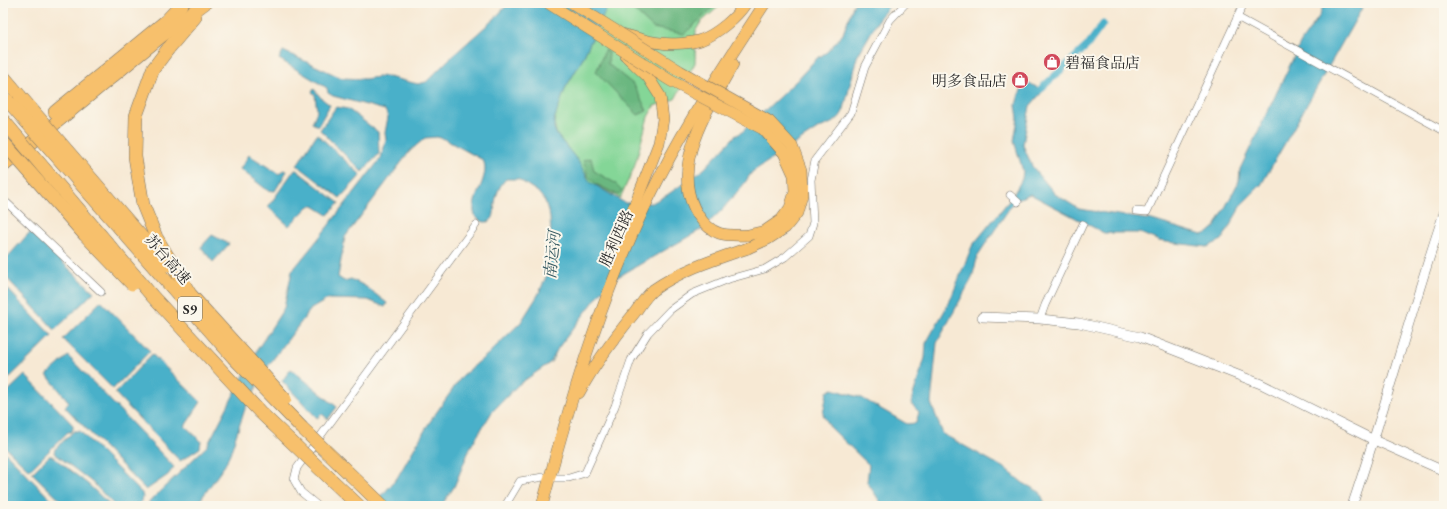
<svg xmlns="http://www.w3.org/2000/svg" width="1447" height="509" font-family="'EB Garamond','Noto Serif SC',serif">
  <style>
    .green { fill: #84d697; stroke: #588061 }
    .forest { fill: #6bb780; stroke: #4b7156 }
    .water { fill: #4ab0c9; stroke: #3a6e7a }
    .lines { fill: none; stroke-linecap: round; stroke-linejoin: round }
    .canal { stroke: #4ab0c9; stroke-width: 7 }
    .minor-casing { stroke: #726e66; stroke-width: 8 }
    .tertiary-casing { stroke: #726e66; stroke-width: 10 }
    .primary-casing { stroke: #726e66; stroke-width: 12 }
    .motorway-casing { stroke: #726e66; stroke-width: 14 }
    .minor { stroke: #fff; stroke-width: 7 }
    .tertiary { stroke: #fff; stroke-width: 9 }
    .primary { stroke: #f7c06c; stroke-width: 11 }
    .motorway { stroke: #f7c06c; stroke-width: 13 }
    .primary-bridge-casing { stroke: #726e66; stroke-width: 12; stroke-linecap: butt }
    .motorway-bridge-casing { stroke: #726e66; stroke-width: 14; stroke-linecap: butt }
    .primary-bridge { stroke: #f7c06c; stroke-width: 11 }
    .motorway-bridge { stroke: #f7c06c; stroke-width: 13 }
    .labels { text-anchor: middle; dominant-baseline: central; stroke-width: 4; stroke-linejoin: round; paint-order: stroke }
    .shield { fill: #fbf7ec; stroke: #696865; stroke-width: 1 }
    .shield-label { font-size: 14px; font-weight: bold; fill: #2b2b2b }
    .poi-label { font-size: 15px; fill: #2b2b2b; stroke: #fbf7ec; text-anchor: start }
    .street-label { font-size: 15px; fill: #2b2b2b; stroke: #fbf7ec }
    .water-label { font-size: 16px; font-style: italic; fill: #365a62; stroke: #fbf7ec }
  </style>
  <rect width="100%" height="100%" fill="#fbf7ec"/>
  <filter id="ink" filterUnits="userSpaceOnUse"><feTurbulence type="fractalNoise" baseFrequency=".025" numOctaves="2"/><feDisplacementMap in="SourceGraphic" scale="8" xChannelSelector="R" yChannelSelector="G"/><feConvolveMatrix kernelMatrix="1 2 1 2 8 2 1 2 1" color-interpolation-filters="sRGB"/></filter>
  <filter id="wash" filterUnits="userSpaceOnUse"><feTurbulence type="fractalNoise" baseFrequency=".012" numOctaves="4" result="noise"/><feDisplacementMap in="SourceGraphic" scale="16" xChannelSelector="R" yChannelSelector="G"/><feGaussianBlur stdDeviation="0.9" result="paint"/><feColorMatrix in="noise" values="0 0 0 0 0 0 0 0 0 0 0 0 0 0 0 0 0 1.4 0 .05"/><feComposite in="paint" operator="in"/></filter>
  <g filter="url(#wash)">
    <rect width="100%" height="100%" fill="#f7e9d4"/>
    <!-- green -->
    <polygon class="green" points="609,3 723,3 701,22 696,30 695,63 675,99 654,106 648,117 634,168 620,198 590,182 578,161 557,135 554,124 556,112 566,87 582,60"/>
    <!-- forest -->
    <g class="forest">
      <polygon points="626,3 667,3 679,6 688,3 718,3 684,34 653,28"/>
      <polygon points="605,50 609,52 608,64 634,85 647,111 638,115 596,72"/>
      <polygon points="591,158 594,171 615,183 622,190 618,195 596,184 588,176 583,160"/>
    </g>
    <!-- water -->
    <g class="water">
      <path d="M509 3H609L582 60 566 87 554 120V128L557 135 578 161 590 182 625 203H652L667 195 704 169 735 136 742 132 797 80 816 59 827 52 843 34 854 3H892L880 17 857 57 844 109C840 121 830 124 819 128L752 172 744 184 721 211 702 229 609 282 558 348 551 362 518 385 492 412 471 446 454 487 441 506H367L385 492 397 478 429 423 462 376 487 355 521 322 538 295 546 277 552 253 550 217 545 201 538 192 518 179H506C496 189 495 201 494 213 493 227 476 223 474 212 472 195 491 176 483 160L444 139 437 137 425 138 410 151 345 237 338 277 344 281 351 279 365 286 387 303 385 307 368 300 328 299 311 309 268 366 245 409 231 451 225 465 196 506H147L150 501 207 446 257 350 284 308 292 271 318 239 381 158 386 140 385 133 388 117 385 110 333 96 328 93 327 88 279 59 283 51 342 78 365 79 384 76 418 84 426 82 448 60 495 18Z"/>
      <polygon points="1324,3 1365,3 1261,185 1242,204 1222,240 1207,247 1159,241 1140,233 1104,233 1030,194 1015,200 978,255 972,278 937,343 931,403 943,434 1006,469 1023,483 1040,492 1046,506 883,506 867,482 869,465 830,427 823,414 827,392 833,389 862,398 907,424 916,423 919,412 912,405 912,398 925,358 926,343 949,303 972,246 1012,197 1022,179 1023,171 1014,141 1018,118 1016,105 1019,94 1026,81 1043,91 1030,106 1023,145 1032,166 1055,194 1079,209 1152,220 1202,235 1208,233 1215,227 1239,181 1240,169 1301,42 1320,15"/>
      <polygon points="314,89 321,98 330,105 318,126 312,123 317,111 315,95 312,92"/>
      <polygon points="336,107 348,109 378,132 379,154 362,172 320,130"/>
      <polygon points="317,134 361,175 340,198 297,165"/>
      <polygon points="249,155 279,174 283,170 287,171 275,191 267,190 240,169"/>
      <polygon points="295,169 339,203 328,215 314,206 309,206 289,226 268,207"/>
      <polygon points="30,232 94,292 55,330 3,274 3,262"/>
      <polygon points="212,235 229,244 213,262 201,247"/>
      <polygon points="3,284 52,336 3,384"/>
      <polygon points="101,301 150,351 113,389 63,339"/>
      <polygon points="152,354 201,402 185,426 201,441 200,448 180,461 115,393"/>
      <polygon points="68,356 174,467 168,475 146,490 65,407 69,402 47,375"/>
      <polygon points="291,369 337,407 328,419 322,414 317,418 282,381"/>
      <polygon points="25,375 73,425 73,429 71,432 68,432 32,468 28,469 3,445 3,396"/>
      <polygon points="74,431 80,431 142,493 143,498 138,506 115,506 93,483 54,453 55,449"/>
      <polygon points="3,450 57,506 3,506"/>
      <polygon points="49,456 52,456 89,485 111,506 66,506 32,473"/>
    </g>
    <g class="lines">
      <!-- canal -->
      <polyline class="canal" points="1034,95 1087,46 1103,24"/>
    </g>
  </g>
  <g filter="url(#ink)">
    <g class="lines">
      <defs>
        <g id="minor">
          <polyline points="1237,17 1444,131"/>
          <polyline points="1010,195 1018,202"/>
          <polyline points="3,204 7,203 101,292"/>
          <polyline points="1136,211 1147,212 1244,3"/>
          <polyline points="1040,319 1045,305 1083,224"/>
          <polyline points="318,506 301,492 294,480 297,468 476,225"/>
          <polyline points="505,506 520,481 543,477 549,478 569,478 585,473 615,406 631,360 648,333 670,310 692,294 729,279 765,269 785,257 809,236 813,223 811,180 815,160 851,113 865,67 890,20 906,3"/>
        </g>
        <g id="tertiary">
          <polyline points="982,317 1040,319 1079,323 1140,337 1261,384 1374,440 1444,471"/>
          <path d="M1352 506C1385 409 1411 310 1444 213"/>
        </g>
        <g id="primary">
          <path d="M622 34C635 37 648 42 661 43 671 45 692 43 701 40 717 34 737 17 746 3"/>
          <path d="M733 64C710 107 667 166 698 215 712 236 724 236 748 235"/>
          <polyline points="617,250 659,143 663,119 660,96 648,77 626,56"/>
          <path d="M579 393C595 363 615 337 636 311 641 304 647 295 653 290 681 270 716 259 748 248"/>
          <path d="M542 506C572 393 606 280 660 176 691 116 728 60 765 3"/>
        </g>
        <g id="motorway">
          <polyline points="168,49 195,17"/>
          <polyline points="3,76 20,96"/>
          <polyline points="55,112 166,21 183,3"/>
          <polyline points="3,166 170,29 205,3"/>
        </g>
      </defs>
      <!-- minor casing -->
      <use href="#minor" class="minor-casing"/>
      <!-- tertiary casing -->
      <use href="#tertiary" class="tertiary-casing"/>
      <!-- primary casing -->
      <use href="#primary" class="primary-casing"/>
      <!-- motorway casing -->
      <use href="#motorway" class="motorway-casing"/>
      <!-- minor -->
      <use href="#minor" class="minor"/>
      <!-- tertiary -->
      <use href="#tertiary" class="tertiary"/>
      <!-- primary -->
      <use href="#primary" class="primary"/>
      <!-- motorway -->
      <use href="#motorway" class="motorway"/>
      <defs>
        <g id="primary-bridge">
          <polyline points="548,3 671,81 763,129 784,153 794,175 795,192 790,208 781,220 765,231 748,235"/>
          <polyline points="572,3 680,71 769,121 792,146 801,170 802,195 797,213 785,228 768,239 748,248"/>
        </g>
        <g id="motorway-bridge">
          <polyline points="168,49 153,69 136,116 135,157 143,205 156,237 190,294 285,399"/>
          <polyline points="20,96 166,265"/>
          <polyline points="8,101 233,357 302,428 383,506"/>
          <polyline points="3,120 153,297 260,412 359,506"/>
          <polyline points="3,142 85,235 132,284"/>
        </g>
      </defs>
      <!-- primary-bridge casing -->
      <use href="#primary-bridge" class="primary-bridge-casing"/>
      <!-- motorway-bridge casing -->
      <use href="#motorway-bridge" class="motorway-bridge-casing"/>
      <!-- primary-bridge -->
      <use href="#primary-bridge" class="primary-bridge"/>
      <!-- motorway-bridge -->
      <use href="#motorway-bridge" class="motorway-bridge"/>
    </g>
  </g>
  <!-- icons -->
  <defs>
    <symbol id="shop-disc" viewBox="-11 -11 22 22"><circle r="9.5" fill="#d1495b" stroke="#fbf7ec"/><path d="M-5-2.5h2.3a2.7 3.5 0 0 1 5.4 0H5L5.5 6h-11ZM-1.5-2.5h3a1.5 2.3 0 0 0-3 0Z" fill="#fff"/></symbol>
  </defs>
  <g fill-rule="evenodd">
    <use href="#shop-disc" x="1042" y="52" width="20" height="20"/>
    <use href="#shop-disc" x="1010" y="70" width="20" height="20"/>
  </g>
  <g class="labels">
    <!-- shield labels -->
    <rect class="shield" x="178" y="297" width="24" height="24" rx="3"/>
    <g class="shield-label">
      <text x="190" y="309">S9</text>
    </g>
    <!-- poi labels -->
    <g class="poi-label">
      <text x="1065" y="62">碧福食品店</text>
      <text x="1007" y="80" text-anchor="end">明多食品店</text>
    </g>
    <!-- street labels -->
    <g class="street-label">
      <text transform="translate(616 238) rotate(-66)">胜利西路</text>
      <text transform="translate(168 259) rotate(49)">苏台高速</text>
    </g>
    <!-- water labels -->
    <g class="water-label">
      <text transform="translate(552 255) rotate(-84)">南运河</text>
    </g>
  </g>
  <!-- margin -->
  <rect width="1447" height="509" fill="none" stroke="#fbf7ec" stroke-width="16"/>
</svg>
